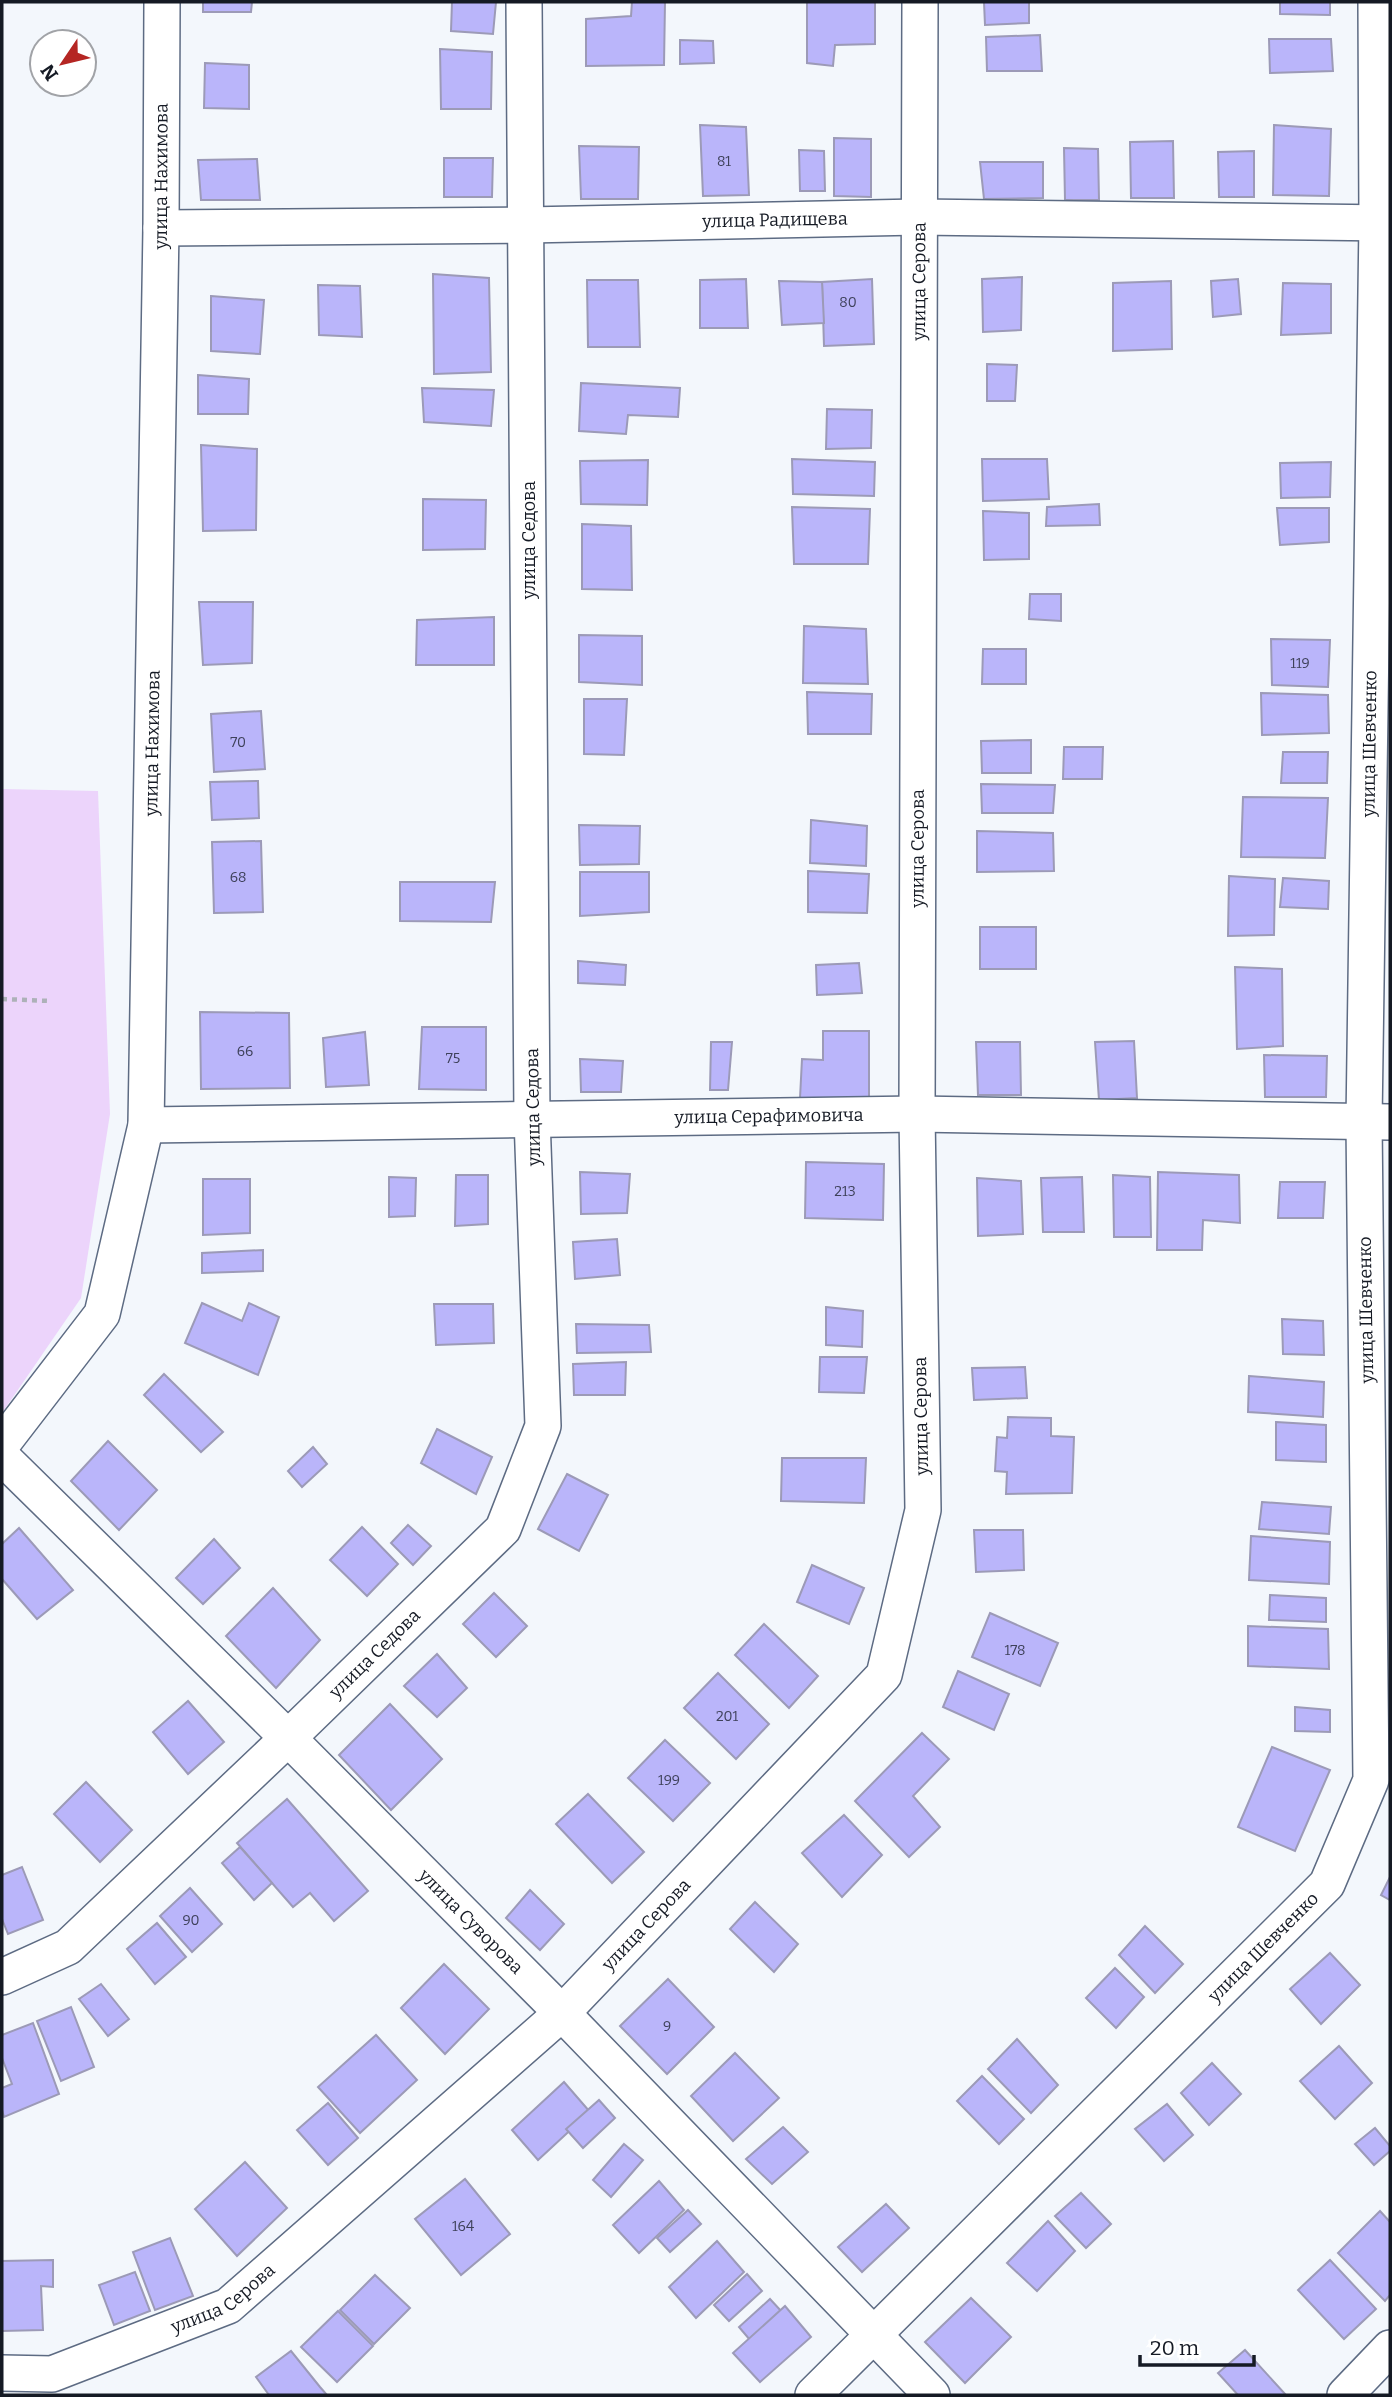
<svg xmlns="http://www.w3.org/2000/svg" width="1392" height="2397" font-family="Bitter,serif">
  <style>
    .green { fill: #ecd4fb }
    .building { fill: #bab5fa; stroke: #9c9ab7; stroke-width: 2 }
    .lines { fill: none; stroke-linecap: round; stroke-linejoin: round }
    .minor-casing { stroke: #5d6b83; stroke-width: 38 }
    .path { stroke: #adb1b8; stroke-width: 4.5; stroke-dasharray: 5 5; stroke-linecap: butt }
    .minor { stroke: #fff; stroke-width: 35 }
    .labels { text-anchor: middle; dominant-baseline: central; stroke-width: 7; stroke-linejoin: round; paint-order: stroke }
    .number-label { font-size: 14px; fill: #3e415a }
    .street-label { font-size: 18px; fill: #151a24; stroke: #fff }
  </style>
  <rect width="100%" height="100%" fill="#f3f7fc"/>
  <!-- green -->
  <polygon class="green" points="2,789 98,791 110,1114 81,1298 2,1413"/>
  <!-- building -->
  <g class="building">
    <polygon points="203,2 252,2 251,12 203,12"/>
    <polygon points="452,2 496,2 493,34 451,31"/>
    <polygon points="632,2 665,2 664,65 586,66 586,19 631,16"/>
    <polygon points="807,2 875,2 875,44 835,45 833,66 807,63"/>
    <polygon points="984,2 1029,2 1029,23 985,25"/>
    <polygon points="1280,2 1330,2 1330,15 1280,14"/>
    <polygon points="1040,35 1042,71 987,71 986,37"/>
    <polygon points="1269,39 1331,39 1333,71 1270,73"/>
    <polygon points="680,40 713,41 714,63 680,64"/>
    <polygon points="440,49 492,52 491,109 441,109"/>
    <polygon points="205,63 249,65 249,109 204,108"/>
    <polygon points="700,125 746,127 749,195 703,196"/>
    <polygon points="1274,125 1331,129 1329,196 1273,195"/>
    <polygon points="834,138 871,139 871,197 834,196"/>
    <polygon points="1173,141 1174,198 1131,198 1130,142"/>
    <polygon points="579,146 639,147 638,199 581,199"/>
    <polygon points="1064,148 1098,149 1099,200 1065,200"/>
    <polygon points="799,150 824,151 825,191 800,191"/>
    <polygon points="1254,151 1254,197 1219,197 1218,152"/>
    <polygon points="444,158 493,158 492,197 444,197"/>
    <polygon points="257,159 260,200 201,200 198,160"/>
    <polygon points="980,162 1043,162 1043,198 984,199"/>
    <polygon points="433,274 489,278 491,372 434,374"/>
    <polygon points="1022,277 1021,330 983,332 982,279"/>
    <polygon points="746,279 748,328 700,328 700,280"/>
    <polygon points="872,279 874,344 824,346 822,282"/>
    <polygon points="1238,279 1241,314 1213,317 1211,281"/>
    <polygon points="587,280 638,280 640,347 588,347"/>
    <polygon points="779,281 822,282 824,323 782,325"/>
    <polygon points="1171,281 1172,349 1113,351 1113,283"/>
    <polygon points="1283,283 1331,284 1331,333 1281,335"/>
    <polygon points="318,285 360,286 362,337 319,335"/>
    <polygon points="211,296 264,300 260,354 211,351"/>
    <polygon points="987,364 1017,365 1015,401 987,401"/>
    <polygon points="198,375 249,379 248,414 198,414"/>
    <polygon points="581,383 680,388 678,417 628,415 626,434 579,431"/>
    <polygon points="422,388 494,390 491,426 424,422"/>
    <polygon points="827,409 872,410 871,448 826,449"/>
    <polygon points="201,445 257,449 256,530 203,531"/>
    <polygon points="792,459 875,462 874,496 793,494"/>
    <polygon points="982,459 1047,459 1049,499 983,501"/>
    <polygon points="648,460 647,505 581,504 580,461"/>
    <polygon points="1331,462 1330,497 1281,498 1280,463"/>
    <polygon points="423,499 486,500 485,549 423,550"/>
    <polygon points="1099,504 1100,525 1046,526 1047,507"/>
    <polygon points="792,507 870,509 868,564 794,564"/>
    <polygon points="1277,508 1329,508 1329,542 1280,545"/>
    <polygon points="983,511 1029,513 1029,559 984,560"/>
    <polygon points="582,524 631,526 632,590 582,589"/>
    <polygon points="1030,594 1061,594 1061,621 1029,619"/>
    <polygon points="199,602 253,602 252,663 203,665"/>
    <polygon points="494,617 494,665 416,665 417,620"/>
    <polygon points="804,626 866,629 868,684 803,683"/>
    <polygon points="579,635 642,636 642,685 579,682"/>
    <polygon points="1271,639 1330,640 1328,687 1272,685"/>
    <polygon points="983,649 1026,649 1026,684 982,684"/>
    <polygon points="807,692 872,694 871,734 808,734"/>
    <polygon points="1261,693 1328,695 1329,733 1262,735"/>
    <polygon points="584,699 627,699 624,755 584,754"/>
    <polygon points="261,711 265,769 214,772 211,714"/>
    <polygon points="1031,740 1031,773 982,773 981,741"/>
    <polygon points="1064,747 1103,747 1102,779 1063,779"/>
    <polygon points="1283,752 1328,752 1327,783 1281,783"/>
    <polygon points="258,781 259,818 212,820 210,782"/>
    <polygon points="981,784 1055,785 1053,813 982,813"/>
    <polygon points="1243,797 1328,798 1325,858 1241,857"/>
    <polygon points="811,820 867,826 866,866 810,863"/>
    <polygon points="579,825 640,826 639,864 580,865"/>
    <polygon points="977,831 1053,833 1054,871 977,872"/>
    <polygon points="261,841 263,912 214,913 212,842"/>
    <polygon points="808,871 869,874 867,913 808,912"/>
    <polygon points="580,872 649,872 649,912 580,916"/>
    <polygon points="1229,876 1275,879 1274,935 1228,936"/>
    <polygon points="1283,878 1329,881 1328,909 1280,907"/>
    <polygon points="400,882 495,882 491,922 400,921"/>
    <rect x="980" y="927" width="56" height="42"/>
    <polygon points="578,961 626,965 625,985 578,983"/>
    <polygon points="859,963 862,993 817,995 816,965"/>
    <polygon points="1235,967 1282,969 1283,1046 1237,1049"/>
    <polygon points="200,1012 289,1013 290,1088 201,1089"/>
    <polygon points="422,1027 486,1027 486,1090 419,1089"/>
    <polygon points="823,1031 869,1031 869,1099 800,1098 802,1059 823,1060"/>
    <polygon points="365,1032 369,1085 326,1087 323,1038"/>
    <polygon points="1134,1041 1137,1098 1099,1100 1095,1042"/>
    <polygon points="711,1042 732,1042 728,1090 710,1090"/>
    <polygon points="976,1042 1020,1042 1021,1095 978,1095"/>
    <polygon points="1264,1055 1327,1056 1326,1097 1265,1097"/>
    <polygon points="580,1059 623,1061 621,1092 581,1092"/>
    <polygon points="806,1162 884,1164 883,1220 805,1218"/>
    <polygon points="580,1172 630,1174 627,1213 581,1214"/>
    <polygon points="1158,1172 1239,1175 1240,1223 1203,1220 1202,1250 1157,1250"/>
    <polygon points="456,1175 488,1175 488,1224 455,1226"/>
    <polygon points="1113,1175 1150,1177 1151,1237 1114,1237"/>
    <polygon points="389,1177 416,1178 415,1216 389,1217"/>
    <polygon points="1082,1177 1084,1232 1043,1232 1041,1178"/>
    <polygon points="977,1178 1021,1181 1023,1234 978,1236"/>
    <polygon points="203,1179 250,1179 250,1233 203,1235"/>
    <polygon points="1280,1182 1325,1182 1323,1218 1278,1218"/>
    <polygon points="617,1239 620,1275 575,1279 573,1242"/>
    <polygon points="263,1250 263,1271 202,1273 202,1253"/>
    <polygon points="202,1303 242,1321 249,1303 279,1317 258,1375 185,1343"/>
    <polygon points="434,1304 493,1304 494,1343 436,1345"/>
    <polygon points="826,1307 863,1311 862,1347 826,1345"/>
    <polygon points="1282,1319 1323,1321 1324,1355 1283,1354"/>
    <polygon points="576,1324 649,1325 651,1352 577,1353"/>
    <polygon points="820,1357 867,1357 864,1393 819,1392"/>
    <polygon points="626,1362 625,1395 574,1395 573,1364"/>
    <polygon points="1025,1367 1027,1398 974,1400 972,1368"/>
    <polygon points="164,1374 223,1432 201,1452 144,1395"/>
    <polygon points="1249,1376 1324,1382 1323,1417 1248,1412"/>
    <polygon points="1008,1417 1051,1418 1051,1436 1074,1437 1072,1493 1006,1494 1007,1472 995,1471 997,1437 1007,1438"/>
    <polygon points="1276,1422 1326,1425 1326,1462 1276,1460"/>
    <polygon points="437,1429 492,1457 476,1494 421,1463"/>
    <polygon points="108,1441 157,1490 119,1530 71,1481"/>
    <polygon points="313,1447 327,1464 302,1487 288,1471"/>
    <polygon points="782,1458 866,1458 864,1503 781,1501"/>
    <polygon points="567,1474 608,1495 579,1551 538,1529"/>
    <polygon points="1262,1502 1331,1507 1329,1534 1259,1529"/>
    <polygon points="408,1525 431,1546 413,1565 391,1543"/>
    <polygon points="362,1527 398,1564 367,1596 330,1560"/>
    <polygon points="19,1528 73,1590 37,1619 2,1579 2,1544"/>
    <polygon points="974,1530 1023,1530 1024,1570 976,1572"/>
    <polygon points="1251,1536 1330,1542 1329,1584 1249,1580"/>
    <polygon points="214,1539 240,1568 203,1604 176,1578"/>
    <polygon points="812,1565 864,1588 849,1624 797,1602"/>
    <polygon points="273,1588 320,1640 276,1688 226,1636"/>
    <polygon points="494,1593 527,1626 496,1657 463,1624"/>
    <polygon points="1270,1595 1326,1598 1326,1622 1269,1620"/>
    <polygon points="990,1613 1058,1643 1040,1686 972,1657"/>
    <polygon points="764,1624 818,1676 789,1708 735,1655"/>
    <polygon points="1248,1626 1328,1629 1329,1669 1248,1666"/>
    <polygon points="437,1654 467,1688 437,1717 404,1686"/>
    <polygon points="958,1671 1009,1694 994,1730 943,1707"/>
    <polygon points="718,1673 769,1724 736,1759 684,1708"/>
    <polygon points="188,1701 224,1742 188,1774 153,1732"/>
    <polygon points="390,1704 442,1759 391,1810 339,1755"/>
    <polygon points="1295,1707 1330,1710 1330,1732 1295,1731"/>
    <polygon points="922,1733 949,1759 913,1796 940,1827 909,1857 855,1801"/>
    <polygon points="665,1740 710,1783 673,1821 628,1778"/>
    <polygon points="1272,1747 1330,1770 1295,1851 1238,1827"/>
    <polygon points="86,1782 132,1830 100,1862 54,1814"/>
    <polygon points="588,1794 644,1852 612,1883 556,1824"/>
    <polygon points="287,1799 368,1891 334,1921 310,1893 293,1907 237,1843"/>
    <polygon points="844,1815 882,1855 842,1897 802,1853"/>
    <polygon points="240,1847 272,1883 254,1900 222,1863"/>
    <polygon points="22,1867 43,1920 8,1934 2,1919 2,1875"/>
    <polygon points="1390,1877 1390,1900 1381,1895"/>
    <polygon points="190,1888 222,1924 192,1952 160,1916"/>
    <polygon points="530,1890 564,1924 540,1950 506,1918"/>
    <polygon points="755,1902 798,1944 774,1972 730,1929"/>
    <polygon points="157,1923 186,1957 155,1984 127,1949"/>
    <polygon points="1145,1926 1183,1964 1155,1993 1119,1955"/>
    <polygon points="1330,1953 1360,1985 1321,2024 1290,1989"/>
    <polygon points="444,1964 489,2009 445,2054 401,2008"/>
    <polygon points="1115,1968 1144,1997 1116,2028 1086,1998"/>
    <polygon points="668,1979 714,2027 667,2074 620,2026"/>
    <polygon points="101,1984 129,2019 108,2036 79,1999"/>
    <polygon points="71,2007 94,2067 61,2081 37,2021"/>
    <polygon points="33,2023 59,2094 4,2117 2,2110 2,2088 12,2084 2,2058 2,2035"/>
    <polygon points="376,2035 417,2080 360,2133 318,2087"/>
    <polygon points="1017,2039 1058,2085 1031,2113 988,2069"/>
    <polygon points="1339,2046 1372,2083 1335,2119 1300,2081"/>
    <polygon points="735,2053 779,2098 733,2141 691,2096"/>
    <polygon points="1212,2063 1241,2094 1209,2125 1181,2093"/>
    <polygon points="982,2076 1024,2119 999,2144 957,2101"/>
    <polygon points="564,2082 590,2112 538,2160 512,2130"/>
    <polygon points="599,2100 615,2118 583,2148 566,2129"/>
    <polygon points="328,2103 358,2138 328,2165 297,2130"/>
    <polygon points="1167,2104 1193,2135 1164,2161 1135,2129"/>
    <polygon points="783,2127 808,2152 772,2184 746,2159"/>
    <polygon points="1375,2128 1390,2146 1390,2151 1374,2165 1355,2144"/>
    <polygon points="624,2144 643,2160 611,2197 593,2180"/>
    <polygon points="245,2162 287,2208 237,2256 195,2209"/>
    <polygon points="465,2179 510,2234 461,2275 415,2219"/>
    <polygon points="659,2181 684,2210 639,2253 613,2225"/>
    <polygon points="1081,2193 1111,2224 1086,2248 1055,2216"/>
    <polygon points="886,2204 909,2228 862,2272 838,2247"/>
    <polygon points="688,2210 701,2224 670,2252 657,2238"/>
    <polygon points="1380,2211 1390,2222 1390,2295 1385,2301 1338,2253"/>
    <polygon points="1048,2221 1075,2251 1037,2291 1007,2263"/>
    <polygon points="170,2238 193,2296 155,2310 133,2252"/>
    <polygon points="717,2241 744,2272 696,2318 669,2287"/>
    <polygon points="53,2260 53,2287 41,2286 43,2330 2,2331 2,2261"/>
    <polygon points="1330,2260 1376,2309 1344,2339 1298,2290"/>
    <polygon points="135,2272 150,2311 114,2325 99,2285"/>
    <polygon points="747,2274 762,2291 729,2321 714,2305"/>
    <polygon points="375,2275 410,2308 374,2344 340,2310"/>
    <polygon points="971,2298 1011,2337 965,2383 925,2342"/>
    <polygon points="770,2299 782,2312 750,2340 739,2327"/>
    <polygon points="785,2306 811,2337 760,2382 733,2353"/>
    <polygon points="338,2311 373,2346 337,2382 301,2347"/>
    <polygon points="1245,2350 1286,2395 1238,2395 1218,2373"/>
    <polygon points="291,2351 320,2387 327,2395 269,2395 256,2377"/>
  </g>
  <g class="lines">
    <defs>
      <g id="minor">
        <path id="s1" d="M161 228 527 225 918 217 1390 223"/>
        <path id="s2" d="M146 1125 917 1114 1390 1122"/>
        <path id="s3" d="M2 1444 102 1314 146 1125 161 228 162 2"/>
        <path id="s4" d="M2 1457 288 1738 562 2013 932 2395"/>
        <path id="s5" d="M2 1977 68 1947 288 1738 503 1529 543 1426 532 1118 524 2"/>
        <path id="s6" d="M2 2373 52 2374 228 2306 562 2013 884 1675 923 1510 917 1114 920 2"/>
        <path id="s7" d="M813 2395 1327 1884 1371 1780 1364 1122 1377 223 1376 2"/>
        <polyline points="1345,2395 1390,2348"/>
      </g>
    </defs>
    <!-- minor casing -->
    <use href="#minor" class="minor-casing"/>
    <!-- path -->
    <polyline class="path" points="2,999 51,1001"/>
    <!-- minor -->
    <use href="#minor" class="minor"/>
  </g>
  <g class="labels">
    <!-- number labels -->
    <g class="number-label">
      <text x="724" y="161">81</text>
      <text x="848" y="302">80</text>
      <text x="1300" y="663">119</text>
      <text x="238" y="742">70</text>
      <text x="238" y="877">68</text>
      <text x="245" y="1051">66</text>
      <text x="453" y="1058">75</text>
      <text x="845" y="1191">213</text>
      <text x="1015" y="1650">178</text>
      <text x="727" y="1716">201</text>
      <text x="669" y="1780">199</text>
      <text x="191" y="1920">90</text>
      <text x="667" y="2026">9</text>
      <text x="463" y="2226">164</text>
    </g>
    <!-- street labels -->
    <g class="street-label">
      <text stroke="none"><textPath href="#s3" startOffset="1307">улица Нахимова</textPath></text>
      <text stroke="none"><textPath href="#s1" startOffset="614">улица Радищева</textPath></text>
      <text stroke="none"><textPath href="#s6" startOffset="2548">улица Серова</textPath></text>
      <text transform="translate(529 540) rotate(-90)">улица Седова</text>
      <text stroke="none"><textPath href="#s3" startOffset="740">улица Нахимова</textPath></text>
      <text stroke="none"><textPath href="#s7" startOffset="1874">улица Шевченко</textPath></text>
      <text stroke="none"><textPath href="#s6" startOffset="1981">улица Серова</textPath></text>
      <text transform="translate(533 1107) rotate(-91)">улица Седова</text>
      <text stroke="none"><textPath href="#s2" startOffset="623">улица Серафимовича</textPath></text>
      <text transform="translate(1366 1310) rotate(-91)">улица Шевченко</text>
      <text transform="translate(921 1416) rotate(-91)">улица Серова</text>
      <text stroke="none"><textPath href="#s5" startOffset="497">улица Седова</textPath></text>
      <text stroke="none"><textPath href="#s4" startOffset="660">улица Суворова</textPath></text>
      <text stroke="none"><textPath href="#s6" startOffset="805">улица Серова</textPath></text>
      <text stroke="none"><textPath href="#s7" startOffset="635">улица Шевченко</textPath></text>
      <text stroke="none"><textPath href="#s6" startOffset="238">улица Серова</textPath></text>
    </g>
  </g>
  <!-- border -->
  <rect width="1392" height="2397" fill="none" stroke="#151a24" stroke-width="7"/>
  <!-- north arrow -->
  <g transform="translate(63 63) rotate(235)"><circle r="33" fill="#ffffff" stroke="#a1a3a7" stroke-width="2"/>
  <path d="M0-5L12 26L0 18L-12 26Z" fill="#b52623"/>
  <text y="-10" font-size="19" font-weight="bold" text-anchor="middle" fill="#151a24">N</text>
  </g>
  <!-- scale -->
  <path d="M1140 2355v10h114v-10" fill="none" stroke="#151a24" stroke-width="3.5"/>
  <text x="1150" y="2355" font-size="21" fill="#151a24" stroke="#ffffff" stroke-width="5" paint-order="stroke">20 m</text>
</svg>
